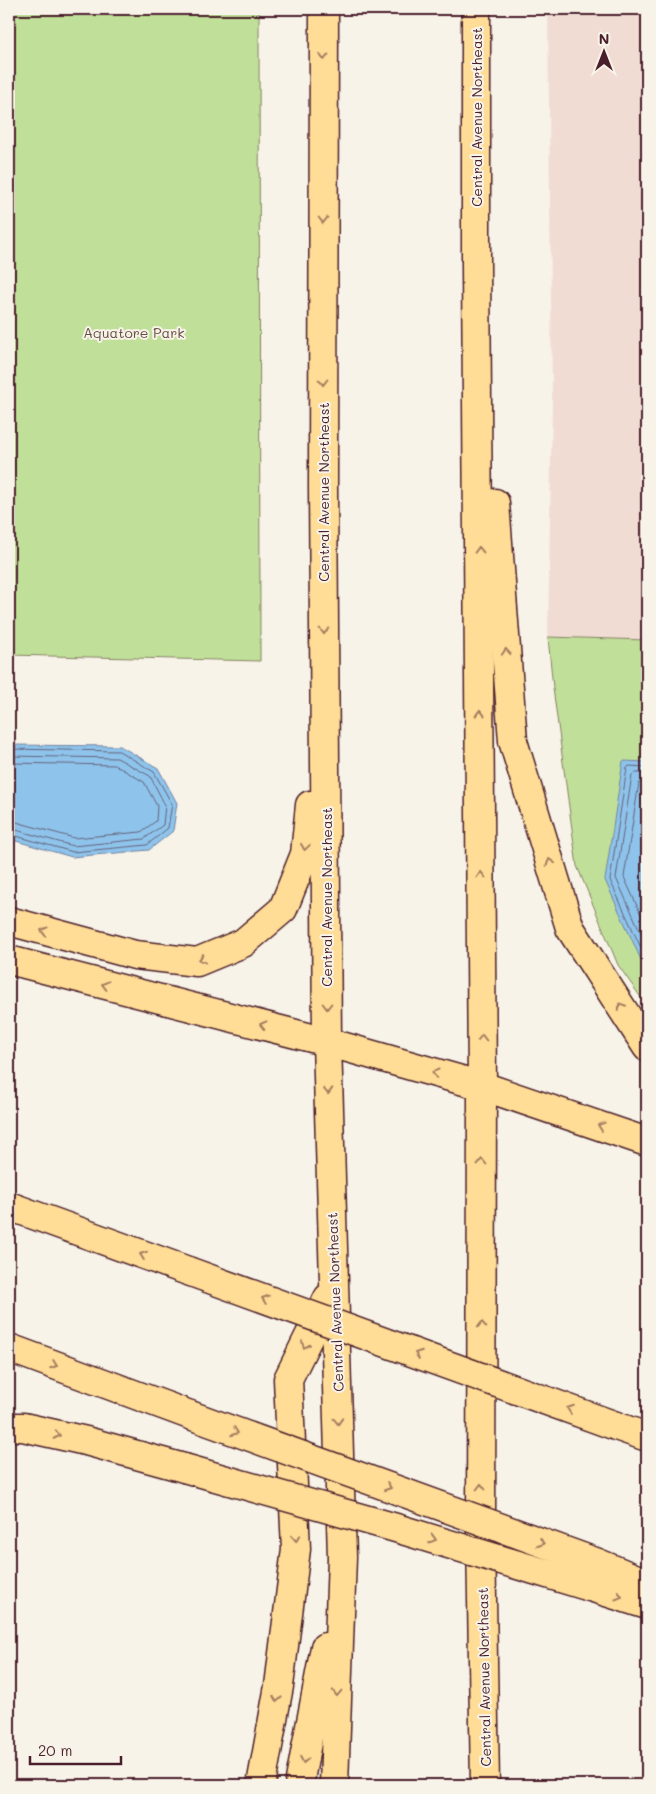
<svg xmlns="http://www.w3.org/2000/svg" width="656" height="1794" font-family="Mali,sans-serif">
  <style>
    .built { fill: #f1dcd4 }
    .green { fill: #c0e099; stroke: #858062 }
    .water { fill: #8ec4ec; stroke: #73829f }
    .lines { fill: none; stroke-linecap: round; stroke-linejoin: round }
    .shore { stroke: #656178; stroke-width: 1 }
    .highway-casing { stroke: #4a1f2b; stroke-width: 31 }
    .highway { stroke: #ffdd96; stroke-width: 28 }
    .highway-bridge-casing { stroke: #4a1f2b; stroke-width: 31; stroke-linecap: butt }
    .highway-bridge { stroke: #ffdd96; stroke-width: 28 }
    .oneway { stroke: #a47e60 }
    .labels { text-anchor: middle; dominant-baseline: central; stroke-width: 4; stroke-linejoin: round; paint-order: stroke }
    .street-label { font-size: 14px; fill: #4a1f2b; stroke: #f7f3e8 }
    .park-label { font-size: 14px; fill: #684f46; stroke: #f7f3e8 }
  </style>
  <rect width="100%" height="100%" fill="#f7f3e8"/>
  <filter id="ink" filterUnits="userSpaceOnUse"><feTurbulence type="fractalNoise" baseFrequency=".02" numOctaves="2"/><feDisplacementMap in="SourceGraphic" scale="10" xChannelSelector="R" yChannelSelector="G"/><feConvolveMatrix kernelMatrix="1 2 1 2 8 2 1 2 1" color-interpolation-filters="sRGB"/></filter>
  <g filter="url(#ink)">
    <!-- built -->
    <polygon class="built" points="548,9 647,9 647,640 548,637 552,401"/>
    <!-- green -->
    <g class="green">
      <polygon points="9,9 259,9 260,661 9,655"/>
      <polygon points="548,637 647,640 647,1006 618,965 577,866 553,688"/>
    </g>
    <!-- water -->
    <g class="water">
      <polygon points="9,745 120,746 158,768 177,803 173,831 149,850 72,857 9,839"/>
      <polygon points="623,761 647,762 647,973 605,880"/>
    </g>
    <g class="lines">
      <!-- shore -->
      <g class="shore">
        <polyline points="9,749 119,751 154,772 172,804 168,828 147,845 73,852 9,834"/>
        <polyline points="9,756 117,758 150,776 165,805 163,825 144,839 73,846 9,828"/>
        <polyline points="9,763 115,765 144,782 157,806 156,821 141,832 74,838 9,820"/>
        <polyline points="647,767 629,766 627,768 610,880 647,961"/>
        <polyline points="647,773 635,773 632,775 616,878 647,946"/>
        <polyline points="647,781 641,781 639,783 624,877 647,928"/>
      </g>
      <defs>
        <g id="highway">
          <polyline points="324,9 323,486 327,1042 342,1557 334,1785"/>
          <polyline points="476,9 476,265 482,1086 481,1536 485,1785"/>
          <polyline points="495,503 513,741 570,928 647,1047"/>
          <polyline points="9,921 135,955 197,962 243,943 283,909 305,854 310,805"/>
          <polyline points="9,960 327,1042 482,1086 647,1142"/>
          <polyline points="9,1206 188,1271"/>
          <polyline points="9,1348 190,1415"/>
          <polyline points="616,1426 647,1437"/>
          <polyline points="9,1427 23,1427 86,1441 184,1468"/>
          <polyline points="598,1563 647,1583"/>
          <polyline points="590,1587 647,1605"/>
          <polyline points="261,1785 279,1686 296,1549 288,1379 328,1298"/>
          <polyline points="299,1785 325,1647"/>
        </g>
      </defs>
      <!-- highway casing -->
      <use href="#highway" class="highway-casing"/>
      <!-- highway -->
      <use href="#highway" class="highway"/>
      <defs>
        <g id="highway-bridge">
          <polyline points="188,1271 616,1426"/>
          <polyline points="190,1415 598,1563"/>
          <polyline points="184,1468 396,1528 590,1587"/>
        </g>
      </defs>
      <!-- highway-bridge casing -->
      <use href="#highway-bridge" class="highway-bridge-casing"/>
      <!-- highway-bridge -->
      <use href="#highway-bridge" class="highway-bridge"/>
    </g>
    <!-- one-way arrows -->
    <defs><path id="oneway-chevron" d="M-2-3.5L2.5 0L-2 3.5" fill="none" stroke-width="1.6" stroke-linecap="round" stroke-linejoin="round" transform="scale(1.25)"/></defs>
    <g class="oneway">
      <use href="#oneway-chevron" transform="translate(324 57) rotate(90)"/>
      <use href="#oneway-chevron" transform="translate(323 220) rotate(90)"/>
      <use href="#oneway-chevron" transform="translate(323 382) rotate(90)"/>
      <use href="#oneway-chevron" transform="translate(479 550) rotate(-91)"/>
      <use href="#oneway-chevron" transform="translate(324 631) rotate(90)"/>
      <use href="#oneway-chevron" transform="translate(506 652) rotate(-94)"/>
      <use href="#oneway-chevron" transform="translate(480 713) rotate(-91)"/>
      <use href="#oneway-chevron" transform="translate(305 847) rotate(98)"/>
      <use href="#oneway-chevron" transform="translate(550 862) rotate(-107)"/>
      <use href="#oneway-chevron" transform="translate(481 875) rotate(-90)"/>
      <use href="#oneway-chevron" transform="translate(44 931) rotate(-165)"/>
      <use href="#oneway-chevron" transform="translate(202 959) rotate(163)"/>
      <use href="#oneway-chevron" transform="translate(105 985) rotate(-166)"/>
      <use href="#oneway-chevron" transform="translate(327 1006) rotate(90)"/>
      <use href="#oneway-chevron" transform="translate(621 1006) rotate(-123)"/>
      <use href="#oneway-chevron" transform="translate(263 1025) rotate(-166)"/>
      <use href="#oneway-chevron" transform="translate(482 1038) rotate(-90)"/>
      <use href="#oneway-chevron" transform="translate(435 1073) rotate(-164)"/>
      <use href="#oneway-chevron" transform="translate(328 1091) rotate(88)"/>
      <use href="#oneway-chevron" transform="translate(601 1126) rotate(-161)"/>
      <use href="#oneway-chevron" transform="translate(482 1162) rotate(-90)"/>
      <use href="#oneway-chevron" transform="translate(143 1255) rotate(-160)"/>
      <use href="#oneway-chevron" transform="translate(265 1299) rotate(-160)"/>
      <use href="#oneway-chevron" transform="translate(482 1325) rotate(-90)"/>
      <use href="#oneway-chevron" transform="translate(305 1345) rotate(116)"/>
      <use href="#oneway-chevron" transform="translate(418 1354) rotate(-160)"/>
      <use href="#oneway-chevron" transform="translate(54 1365) rotate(20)"/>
      <use href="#oneway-chevron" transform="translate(570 1409) rotate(-160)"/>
      <use href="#oneway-chevron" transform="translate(338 1421) rotate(88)"/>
      <use href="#oneway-chevron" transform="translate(235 1432) rotate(20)"/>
      <use href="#oneway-chevron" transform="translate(57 1435) rotate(12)"/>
      <use href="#oneway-chevron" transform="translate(388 1487) rotate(20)"/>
      <use href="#oneway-chevron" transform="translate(481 1487) rotate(-90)"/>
      <use href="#oneway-chevron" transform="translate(296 1538) rotate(87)"/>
      <use href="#oneway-chevron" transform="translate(433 1539) rotate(17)"/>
      <use href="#oneway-chevron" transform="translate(541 1543) rotate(20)"/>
      <use href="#oneway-chevron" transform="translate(619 1596) rotate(17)"/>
      <use href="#oneway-chevron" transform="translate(337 1693) rotate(92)"/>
      <use href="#oneway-chevron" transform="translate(277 1699) rotate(100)"/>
      <use href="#oneway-chevron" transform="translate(304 1760) rotate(101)"/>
    </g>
  </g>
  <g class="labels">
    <!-- street labels -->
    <g class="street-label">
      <text transform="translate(476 117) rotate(-90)">Central Avenue Northeast</text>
      <text transform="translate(323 492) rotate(-90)">Central Avenue Northeast</text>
      <text transform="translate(326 897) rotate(-90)">Central Avenue Northeast</text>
      <text transform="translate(335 1302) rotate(-92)">Central Avenue Northeast</text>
      <text transform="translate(484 1677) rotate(-91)">Central Avenue Northeast</text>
    </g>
    <!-- park labels -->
    <g class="park-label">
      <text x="134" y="332">Aquatore Park</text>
    </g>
  </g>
  <!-- margin -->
  <rect width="656" height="1794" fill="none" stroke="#f7f3e8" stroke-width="30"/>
  <rect x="15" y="15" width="626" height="1764" fill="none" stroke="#4a1f2b" stroke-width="2" filter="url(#ink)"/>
  <!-- north arrow -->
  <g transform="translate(604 52)" stroke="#f7f3e8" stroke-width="4" paint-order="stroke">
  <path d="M0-4L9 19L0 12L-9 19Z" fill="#4a1f2b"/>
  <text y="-8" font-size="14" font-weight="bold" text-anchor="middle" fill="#4a1f2b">N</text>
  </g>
  <!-- scale -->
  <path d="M30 1756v8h91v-8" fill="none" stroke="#4a1f2b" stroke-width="2.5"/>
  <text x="38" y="1756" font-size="15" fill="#4a1f2b" stroke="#f7f3e8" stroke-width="4" paint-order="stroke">20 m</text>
</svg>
